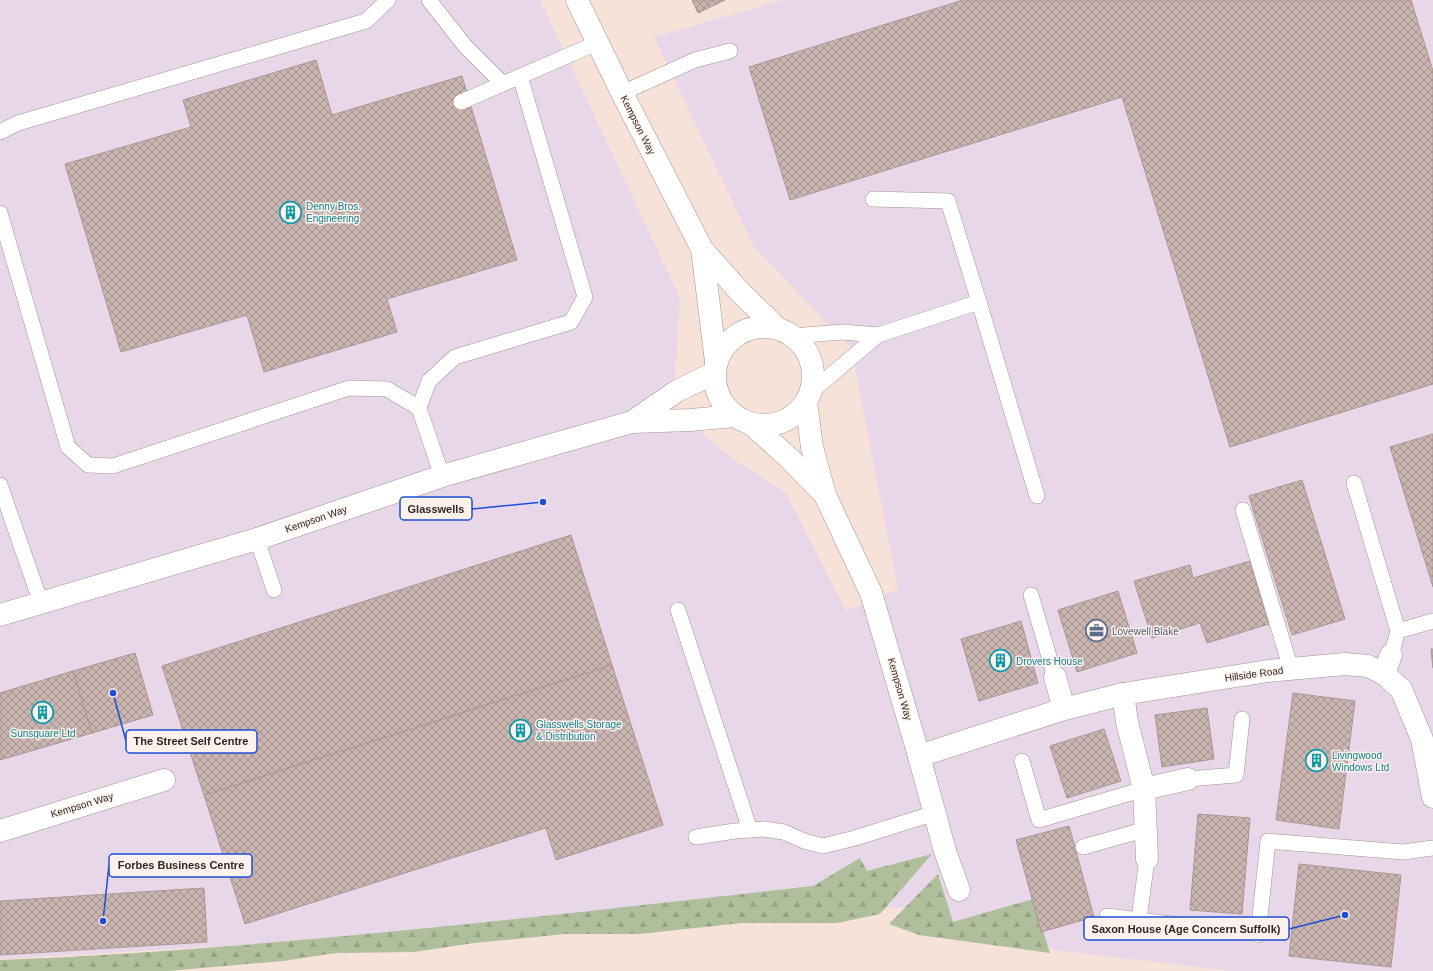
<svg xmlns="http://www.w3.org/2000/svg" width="1433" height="971" font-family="Arial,sans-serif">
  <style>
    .industrial { fill: #e7d7e8 }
    .forest { fill: url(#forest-firs) }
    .building { fill: url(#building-cross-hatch); stroke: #ab9793 }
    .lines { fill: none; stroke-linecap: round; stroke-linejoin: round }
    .service-casing { stroke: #a5938b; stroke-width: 16 }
    .minor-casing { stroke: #a5938b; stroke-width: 23 }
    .tertiary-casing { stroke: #a5938b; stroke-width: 23 }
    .service { stroke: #fff; stroke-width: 15 }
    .minor { stroke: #fff; stroke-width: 22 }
    .tertiary { stroke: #fff; stroke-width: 22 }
    .labels { text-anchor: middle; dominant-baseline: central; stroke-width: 3; stroke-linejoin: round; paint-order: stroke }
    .street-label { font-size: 10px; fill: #2f2824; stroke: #fdf1ec }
    .culture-label { font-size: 10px; fill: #0d838f; stroke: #fdf1ec; text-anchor: start }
    .service-label { font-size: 10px; fill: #4e5e75; stroke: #fdf1ec; text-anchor: start }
    .leader { fill: none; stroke: #1d4ed8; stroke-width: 1.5 }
    .callout-dot { fill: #1d4ed8; stroke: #fdf1ec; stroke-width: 1.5 }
    .callout { fill: #fdf1ec; stroke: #1d4ed8; stroke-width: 1.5 }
    .callout-label { font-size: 11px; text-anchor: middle; font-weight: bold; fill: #2f2824 }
  </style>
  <defs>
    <pattern id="forest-firs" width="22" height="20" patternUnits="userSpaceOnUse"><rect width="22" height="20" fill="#afbe9b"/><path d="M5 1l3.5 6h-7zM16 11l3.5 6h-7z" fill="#97a385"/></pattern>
    <pattern id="building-cross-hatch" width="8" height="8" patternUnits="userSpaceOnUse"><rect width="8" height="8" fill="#c9b4b0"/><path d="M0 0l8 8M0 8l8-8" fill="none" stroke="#a4928f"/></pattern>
  </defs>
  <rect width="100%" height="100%" fill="#f6e2d9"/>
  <!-- industrial -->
  <polygon class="industrial" points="0,0 540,0 680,298 673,408 731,458 786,493 846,611 898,589 851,348 754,247 654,37 783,0 1433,0 1433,971 1232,971 1055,950 901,907 0,959"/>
  <!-- forest -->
  <g class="forest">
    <path d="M932 854 880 914 837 923H742L639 934H565L474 943 414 952 336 953 283 961 168 971H0V960C272 949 542 916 813 886L860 858 867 871Z"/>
    <polygon points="938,874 953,922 1033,899 1050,953 919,935 889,924"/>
  </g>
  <!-- building -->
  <g class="building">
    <polygon points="692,0 725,0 698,13"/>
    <polygon points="963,0 1411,0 1433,71 1433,384 1230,447 1122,97 790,200 749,67"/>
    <polygon points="316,60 332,115 462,76 517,260 387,299 397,332 264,372 247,315 121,352 65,164 191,127 183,100"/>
    <polygon points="1433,434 1433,587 1390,447"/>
    <polygon points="1302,480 1345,619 1292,635 1249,496"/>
    <polygon points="571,535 612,665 204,795 162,666"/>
    <polygon points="1250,561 1269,624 1207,643 1200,623 1152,638 1134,581 1190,565 1193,578"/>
    <polygon points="1118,591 1137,653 1077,672 1058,610"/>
    <polygon points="1021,621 1038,683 979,701 961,639"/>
    <polygon points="1431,649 1433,649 1433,668"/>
    <polygon points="135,653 153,715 92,733 73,671"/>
    <polygon points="612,665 663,825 556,860 546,828 245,924 204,795"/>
    <polygon points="73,671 92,733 0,760 0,693"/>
    <polygon points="1293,693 1355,701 1339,829 1276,820"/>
    <polygon points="1207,708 1214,759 1162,767 1155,715"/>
    <polygon points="1104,729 1121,781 1067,798 1050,746"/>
    <polygon points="1198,814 1250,818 1242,914 1190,910"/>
    <polygon points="1069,826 1094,917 1041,932 1016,840"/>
    <polygon points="1299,864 1401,875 1391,967 1289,956"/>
    <polygon points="204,888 207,942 0,955 0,901"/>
  </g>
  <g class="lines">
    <defs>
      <g id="service">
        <polyline points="429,0 465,46 503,84"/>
        <polyline points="622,93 695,60 730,51"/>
        <polyline points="461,102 597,43"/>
        <polyline points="0,132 18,123 366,21 388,0"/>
        <polyline points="873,199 948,201 979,302"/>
        <polyline points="0,213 68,447 88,465 113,466 349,388 387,389 419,408"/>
        <polyline points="792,336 843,332 878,335"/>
        <polyline points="810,393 878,335 979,302 1037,496"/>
        <polyline points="442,476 419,408 429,381 455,357 571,322 585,297 520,76"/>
        <polyline points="1354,483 1398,631"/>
        <polyline points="0,485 41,603"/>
        <polyline points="1243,510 1291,669"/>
        <polyline points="257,539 274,590"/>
        <polyline points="1031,595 1055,677"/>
        <polyline points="678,610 750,830"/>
        <polyline points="1391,655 1398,631 1433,621"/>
        <polyline points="1022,761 1039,820 1144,789"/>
        <polyline points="1188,779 1236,775 1242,719"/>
        <polyline points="696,837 735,831 764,829 784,832 804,841 823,846 855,838 935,813"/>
        <polyline points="1083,847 1147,829"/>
        <polyline points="1107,916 1211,929"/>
        <polyline points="1139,919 1147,859"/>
        <polyline points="1258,935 1268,841 1403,852 1433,848"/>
      </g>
      <g id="minor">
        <polyline points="806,402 812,447 825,495 871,593 919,756 945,851 959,890"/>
        <polyline points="750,423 788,457 824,494"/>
        <polyline points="1384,674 1391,655"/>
        <polyline points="1055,677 1064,709"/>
        <polyline points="1123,694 1127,722 1144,789 1147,859"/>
        <polyline points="919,756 1064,709 1123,694 1268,671 1345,664 1368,666 1384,674 1401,689 1422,739 1433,797"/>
        <polyline points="1144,789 1188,779"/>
        <polyline points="0,831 164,780"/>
      </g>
      <g id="tertiary">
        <polyline points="577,0 622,93 702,249 740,292 777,328"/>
        <polyline points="702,249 716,362"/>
        <circle cx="764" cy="376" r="49"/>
        <polyline points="632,422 677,391 714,373"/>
        <polyline points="0,615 257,539 442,476 632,422 690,420 735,416"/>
      </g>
    </defs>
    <!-- service casing -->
    <use href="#service" class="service-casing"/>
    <!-- minor casing -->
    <use href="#minor" class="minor-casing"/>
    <!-- tertiary casing -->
    <use href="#tertiary" class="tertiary-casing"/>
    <!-- service -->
    <use href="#service" class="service"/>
    <!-- minor -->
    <use href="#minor" class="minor"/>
    <!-- tertiary -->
    <use href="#tertiary" class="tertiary"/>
  </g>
  <!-- icons -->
  <defs>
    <symbol id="building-ring" viewBox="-11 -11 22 22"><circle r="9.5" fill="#fdf1ec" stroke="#0f9aa8" stroke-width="1.5"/><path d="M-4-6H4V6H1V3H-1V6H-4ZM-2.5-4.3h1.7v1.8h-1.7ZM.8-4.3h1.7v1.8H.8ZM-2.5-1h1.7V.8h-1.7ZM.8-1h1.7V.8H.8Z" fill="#0f9aa8"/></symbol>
    <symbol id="office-ring" viewBox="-11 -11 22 22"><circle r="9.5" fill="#fdf1ec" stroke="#5c6f8a" stroke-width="1.5"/><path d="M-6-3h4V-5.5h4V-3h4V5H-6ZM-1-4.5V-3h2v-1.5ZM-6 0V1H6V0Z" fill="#5c6f8a"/></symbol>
  </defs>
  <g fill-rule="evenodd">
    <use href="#building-ring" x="278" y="200" width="25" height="25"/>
    <use href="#office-ring" x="1084" y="618" width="25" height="25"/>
    <use href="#building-ring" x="988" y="648" width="25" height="25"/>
    <use href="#building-ring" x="30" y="700" width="25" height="25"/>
    <use href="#building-ring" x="508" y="718" width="25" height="25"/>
    <use href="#building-ring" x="1304" y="748" width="25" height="25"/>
  </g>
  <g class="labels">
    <!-- street labels -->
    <g class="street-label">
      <text transform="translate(638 125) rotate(63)">Kempson Way</text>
      <text transform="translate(316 519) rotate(-19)">Kempson Way</text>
      <text transform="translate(1254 674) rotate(-8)">Hillside Road</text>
      <text transform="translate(900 689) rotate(74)">Kempson Way</text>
      <text transform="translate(82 805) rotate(-17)">Kempson Way</text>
    </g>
    <!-- culture labels -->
    <g class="culture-label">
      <text x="306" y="206">Denny Bros.<tspan x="306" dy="12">Engineering</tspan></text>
      <text x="1016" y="661">Drovers House</text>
      <text x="536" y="724">Glasswells Storage<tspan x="536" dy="12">&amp; Distribution</tspan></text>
      <text x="43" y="733" text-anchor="middle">Sunsquare Ltd</text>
      <text x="1332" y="755">Livingwood<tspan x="1332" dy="12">Windows Ltd</tspan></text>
    </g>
    <!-- service labels -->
    <g class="service-label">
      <text x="1112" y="631">Lovewell Blake</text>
    </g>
  </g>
  <!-- callouts -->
  <path class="leader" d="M543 502L472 509M113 693L126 741M103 921L109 865M1345 915L1289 929"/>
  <g class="callout-dot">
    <circle cx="543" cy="502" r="4"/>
    <circle cx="113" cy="693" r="4"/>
    <circle cx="103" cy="921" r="4"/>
    <circle cx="1345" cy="915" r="4"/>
  </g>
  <g class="callout">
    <rect x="400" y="497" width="72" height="23" rx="4"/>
    <rect x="126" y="730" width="131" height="23" rx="4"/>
    <rect x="109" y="854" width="143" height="23" rx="4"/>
    <rect x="1084" y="917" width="205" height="23" rx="4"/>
  </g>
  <g class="callout-label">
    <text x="436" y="513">Glasswells</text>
    <text x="191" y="745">The Street Self Centre</text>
    <text x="181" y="869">Forbes Business Centre</text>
    <text x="1186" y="933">Saxon House (Age Concern Suffolk)</text>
  </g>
</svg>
